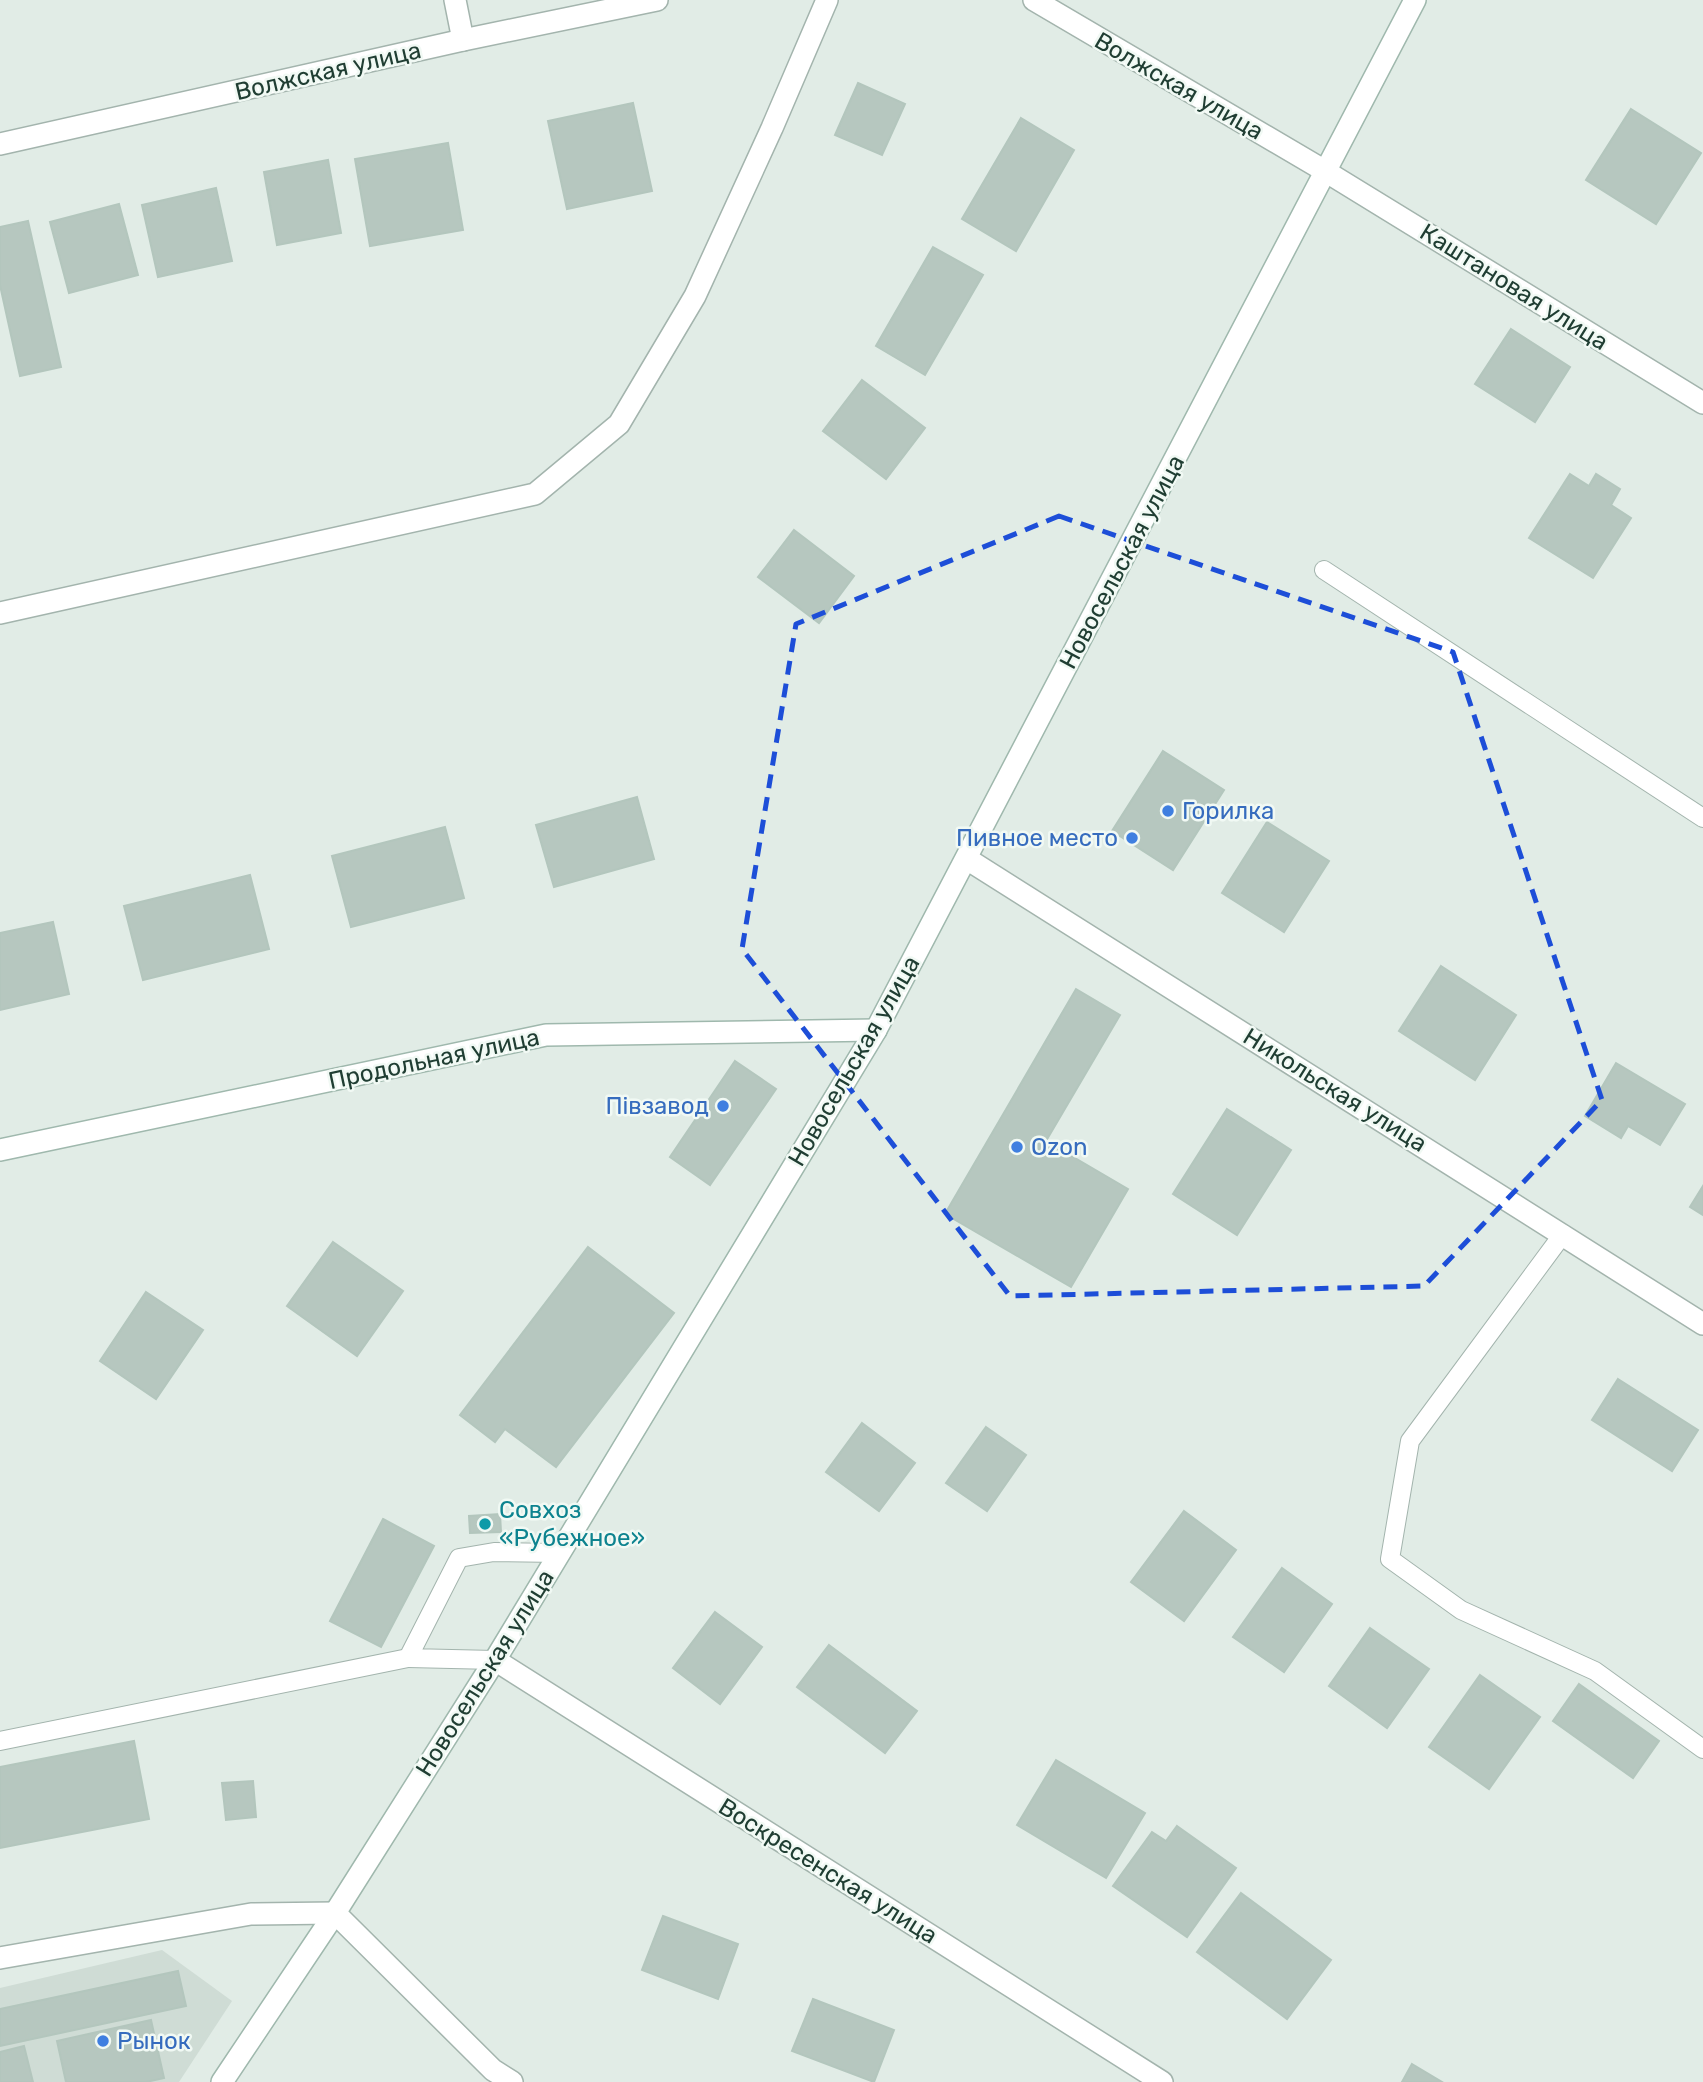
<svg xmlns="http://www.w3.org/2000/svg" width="1703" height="2082" font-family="Rubik,sans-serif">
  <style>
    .built { fill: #cfdcd5 }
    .building { fill: #b6c7bf; stroke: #b3c6bd; stroke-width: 2 }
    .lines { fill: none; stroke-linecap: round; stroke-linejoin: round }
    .lane-casing { stroke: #a3b4ad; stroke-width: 20 }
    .street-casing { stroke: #a3b4ad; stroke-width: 24 }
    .secondary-casing { stroke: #9fb8ad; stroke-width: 24 }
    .lane { stroke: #fff; stroke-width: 18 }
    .street { stroke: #fff; stroke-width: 21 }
    .secondary { stroke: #fff; stroke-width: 21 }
    .marked { fill: none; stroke: #1d4ed8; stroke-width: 5; stroke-dasharray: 14 9; stroke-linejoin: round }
    .shop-dot { fill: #3f7fe0; stroke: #f1f9f4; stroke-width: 2.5 }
    .culture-dot { fill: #0f9aa8; stroke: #f1f9f4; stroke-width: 2.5 }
    .labels { text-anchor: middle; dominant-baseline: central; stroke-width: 5; stroke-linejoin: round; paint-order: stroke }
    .street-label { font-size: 24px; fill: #203e33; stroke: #f1f9f4 }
    .shop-label { font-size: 24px; fill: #366cbe; stroke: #f1f9f4; text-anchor: start }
    .culture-label { font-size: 24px; fill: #0d838f; stroke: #f1f9f4; text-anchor: start }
  </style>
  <rect width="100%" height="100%" fill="#e1ece6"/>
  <!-- built -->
  <polygon class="built" points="162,1950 232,2001 179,2082 0,2082 0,1988"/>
  <!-- building -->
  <g class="building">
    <polygon points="858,83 905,104 882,155 835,135"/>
    <polygon points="633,103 652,191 567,209 548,121"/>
    <polygon points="1631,109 1701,153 1656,224 1586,180"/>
    <polygon points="1021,118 1074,150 1016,251 962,219"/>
    <polygon points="448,143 463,230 370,246 355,159"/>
    <polygon points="328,160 341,233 277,245 264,172"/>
    <polygon points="216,188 232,261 158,277 142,205"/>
    <polygon points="119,204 138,275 69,293 50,222"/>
    <polygon points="28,221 61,367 20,376 0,285 0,227"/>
    <polygon points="933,247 983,275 925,375 876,346"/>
    <polygon points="1511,329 1570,367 1535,422 1475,384"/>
    <polygon points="862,380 925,428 886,479 823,431"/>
    <polygon points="1570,474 1589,486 1596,474 1620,489 1611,505 1631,518 1593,578 1529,538"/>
    <polygon points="794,530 854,576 819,623 758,577"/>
    <polygon points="1163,751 1224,790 1173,870 1112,831"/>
    <polygon points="637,797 654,859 554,887 536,825"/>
    <polygon points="1267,822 1329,861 1284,932 1222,893"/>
    <polygon points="445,827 464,898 351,927 332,856"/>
    <polygon points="250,875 269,949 143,980 124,906"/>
    <polygon points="53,922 69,994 0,1010 0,933"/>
    <polygon points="1441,966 1516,1015 1475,1080 1399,1031"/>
    <polygon points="1076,989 1120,1015 1046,1141 1128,1189 1071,1287 945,1214"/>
    <polygon points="735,1061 776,1089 710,1185 670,1157"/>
    <polygon points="1616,1063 1685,1104 1660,1145 1628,1126 1621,1138 1585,1116"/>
    <polygon points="1227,1109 1291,1150 1237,1235 1173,1194"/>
    <polygon points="1703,1186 1703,1215 1690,1207"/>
    <polygon points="333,1242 403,1291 357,1356 287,1306"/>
    <polygon points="588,1247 674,1313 556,1467 505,1429 495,1442 460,1415"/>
    <polygon points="146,1292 203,1330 156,1399 100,1361"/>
    <polygon points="1618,1379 1698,1430 1672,1471 1592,1420"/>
    <polygon points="862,1423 915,1463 879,1511 826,1472"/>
    <polygon points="986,1427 1026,1455 987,1511 946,1483"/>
    <polygon points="1184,1511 1236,1550 1184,1621 1131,1582"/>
    <polygon points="500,1514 501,1532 470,1533 469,1516"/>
    <polygon points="383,1519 434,1546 381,1647 330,1621"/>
    <polygon points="1282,1568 1332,1604 1284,1672 1233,1637"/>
    <polygon points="715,1612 762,1647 720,1704 673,1668"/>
    <polygon points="1370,1628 1429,1669 1387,1728 1329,1686"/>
    <polygon points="829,1645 917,1711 885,1753 797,1687"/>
    <polygon points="1480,1675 1540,1717 1489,1789 1429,1747"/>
    <polygon points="1579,1684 1659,1741 1633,1778 1553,1721"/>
    <polygon points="134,1741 149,1819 0,1848 0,1767"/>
    <polygon points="1056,1760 1145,1813 1106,1878 1017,1825"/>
    <polygon points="253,1781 256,1817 226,1820 222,1783"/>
    <polygon points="1177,1826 1236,1868 1187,1937 1113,1886 1152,1832 1166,1841"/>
    <polygon points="1241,1893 1331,1960 1287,2019 1197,1952"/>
    <polygon points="663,1916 738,1944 718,1999 642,1970"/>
    <polygon points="178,1971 186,2006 0,2046 0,2009"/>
    <polygon points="813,1999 894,2030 874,2082 792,2051"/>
    <polygon points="151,2020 164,2078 146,2082 66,2082 57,2041"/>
    <polygon points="24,2046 33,2082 0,2082 0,2052"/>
    <polygon points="1412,2064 1442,2082 1402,2082"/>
  </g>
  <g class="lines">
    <defs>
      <g id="lane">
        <polyline points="1324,570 1703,818"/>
        <polyline points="1563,1234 1410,1441 1390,1559 1461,1610 1595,1671 1703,1749"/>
        <polyline points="495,1660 408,1658 459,1558 494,1552 559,1553"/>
        <polyline points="0,1741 408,1658"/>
      </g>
      <g id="street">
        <polyline points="455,0 463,40"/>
        <polyline points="1034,0 1325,171 1703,403"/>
        <polyline points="0,144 463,40 657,0"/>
        <polyline points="0,613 535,494 619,424 695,296 772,128 827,0"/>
        <polyline points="967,859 1703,1324"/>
        <polyline points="495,1660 1162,2082"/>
        <polyline points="0,1958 251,1914 335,1913 493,2070 512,2082"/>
      </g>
      <g id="secondary">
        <polyline points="0,1150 546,1035 876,1030"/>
        <polyline points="222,2082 335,1913 495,1660 876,1030 1415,0"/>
      </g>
    </defs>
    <!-- lane casing -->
    <use href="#lane" class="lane-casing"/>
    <!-- street casing -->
    <use href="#street" class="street-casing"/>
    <!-- secondary casing -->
    <use href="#secondary" class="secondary-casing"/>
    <!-- lane -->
    <use href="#lane" class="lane"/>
    <!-- street -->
    <use href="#street" class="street"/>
    <!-- secondary -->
    <use href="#secondary" class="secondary"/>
  </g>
  <!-- marked area -->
  <path class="marked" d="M1059 516 1453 652 1602 1100 1424 1286 1010 1296 742 949 796 624Z"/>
  <!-- markers -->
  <g class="shop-dot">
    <circle cx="1168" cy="811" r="7"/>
    <circle cx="1132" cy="838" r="7"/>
    <circle cx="723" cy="1106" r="7"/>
    <circle cx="1017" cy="1147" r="7"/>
    <circle cx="103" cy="2041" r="7"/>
  </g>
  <circle class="culture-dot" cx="485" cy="1524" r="7"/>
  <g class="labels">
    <!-- street labels -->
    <g class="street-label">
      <text transform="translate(328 71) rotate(-13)">Волжская улица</text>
      <text transform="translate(1179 86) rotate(30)">Волжская улица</text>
      <text transform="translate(1514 287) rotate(32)">Каштановая улица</text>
      <text transform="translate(1122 562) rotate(-62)">Новосельская улица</text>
      <text transform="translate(434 1059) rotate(-12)">Продольная улица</text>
      <text transform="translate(854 1061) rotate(-60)">Новосельская улица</text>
      <text transform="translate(1335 1090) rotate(32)">Никольская улица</text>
      <text transform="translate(485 1673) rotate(-58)">Новосельская улица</text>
      <text transform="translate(828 1871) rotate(32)">Воскресенская улица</text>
    </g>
    <!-- shop labels -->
    <g class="shop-label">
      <text x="1182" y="811">Горилка</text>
      <text x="1118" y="838" text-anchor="end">Пивное место</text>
      <text x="709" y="1106" text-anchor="end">Пiвзавод</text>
      <text x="1031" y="1147">Ozon</text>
      <text x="117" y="2041">Рынок</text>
    </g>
    <!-- culture labels -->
    <g class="culture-label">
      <text x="499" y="1510">Совхоз<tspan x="499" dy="28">«Рубежное»</tspan></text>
    </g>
  </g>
</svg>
